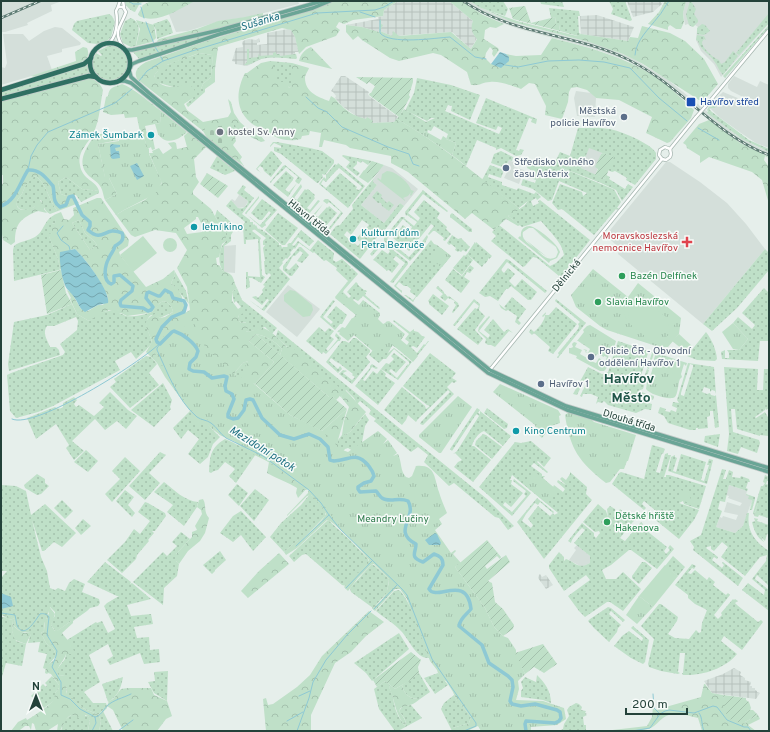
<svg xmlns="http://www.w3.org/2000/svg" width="770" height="732" font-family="Overpass,sans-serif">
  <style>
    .built { fill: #d4dfda }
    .industrial { fill: url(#industrial-grid) }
    .grass { fill: url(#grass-dots); fill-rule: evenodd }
    .forest { fill: url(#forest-crowns); fill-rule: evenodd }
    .cemetery { fill: url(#cemetery-stones) }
    .park { fill: url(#park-tufts) }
    .garden { fill: url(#garden-furrows) }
    .pitch { fill: #bfe0c8; fill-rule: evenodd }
    .water { fill: url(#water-waves) }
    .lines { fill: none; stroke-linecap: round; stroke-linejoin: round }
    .stream { stroke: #8ec9d4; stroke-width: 1 }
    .river { stroke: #8ec9d4; stroke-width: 3.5 }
    .minor-casing { stroke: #a8b8b2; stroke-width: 4 }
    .major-casing { stroke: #c2cac8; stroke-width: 5 }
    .highway-casing { stroke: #c2cac8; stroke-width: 6 }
    .minor { stroke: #fff; stroke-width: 2.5 }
    .major { stroke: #6aa596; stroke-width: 3.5 }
    .highway { stroke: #2f6f62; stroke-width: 4.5 }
    .rail-casing { stroke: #5f7d75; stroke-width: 2.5 }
    .rail { stroke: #f7fbf9; stroke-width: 1; stroke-dasharray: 3; stroke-linecap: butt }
    .minor-bridge-casing { stroke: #a8b8b2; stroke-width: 4; stroke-linecap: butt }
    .minor-bridge { stroke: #fff; stroke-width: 2.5 }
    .transit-dot { fill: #1a4fb4; stroke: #f7fbf9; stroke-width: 1.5 }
    .service-dot { fill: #5c6f8a; stroke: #f7fbf9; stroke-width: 1.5 }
    .worship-dot { fill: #6b7280; stroke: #f7fbf9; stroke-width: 1.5 }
    .culture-dot { fill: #0f9aa8; stroke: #f7fbf9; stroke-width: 1.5 }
    .health-dot { fill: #e0444e; stroke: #f7fbf9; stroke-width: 1.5 }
    .leisure-dot { fill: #2e9e5b; stroke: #f7fbf9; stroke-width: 1.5 }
    .labels { text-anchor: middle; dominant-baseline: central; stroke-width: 3; stroke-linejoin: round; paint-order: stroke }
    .transit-label { font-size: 10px; fill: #164399; stroke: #f7fbf9; text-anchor: start }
    .service-label { font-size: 10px; fill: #4e5e75; stroke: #f7fbf9; text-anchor: start }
    .worship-label { font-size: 10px; fill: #5b616d; stroke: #f7fbf9; text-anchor: start }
    .culture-label { font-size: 10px; fill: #0d838f; stroke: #f7fbf9; text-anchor: start }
    .street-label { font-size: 10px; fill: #24423a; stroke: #f7fbf9 }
    .health-label { font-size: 10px; fill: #be3a42; stroke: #f7fbf9; text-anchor: end }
    .leisure-label { font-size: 10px; fill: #27864d; stroke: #f7fbf9; text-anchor: start }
    .park-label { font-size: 10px; fill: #2d7a4b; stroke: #f7fbf9 }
    .water-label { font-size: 11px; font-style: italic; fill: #1c6f80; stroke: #f7fbf9 }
    .district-label { font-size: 14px; font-weight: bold; fill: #1f5548; stroke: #f7fbf9 }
  </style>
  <defs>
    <pattern id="industrial-grid" width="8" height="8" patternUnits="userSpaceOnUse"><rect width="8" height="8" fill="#d4dfda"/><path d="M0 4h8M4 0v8" fill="none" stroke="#b6c1bc"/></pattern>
    <pattern id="grass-dots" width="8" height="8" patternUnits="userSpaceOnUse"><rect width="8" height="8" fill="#bfe0c8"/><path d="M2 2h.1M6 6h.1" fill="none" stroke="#a4c1ad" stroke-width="1.8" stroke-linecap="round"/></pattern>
    <pattern id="forest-crowns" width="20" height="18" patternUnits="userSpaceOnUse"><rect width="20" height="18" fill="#bfe0c8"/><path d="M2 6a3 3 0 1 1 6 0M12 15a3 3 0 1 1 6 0" fill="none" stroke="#a4c1ad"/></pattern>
    <pattern id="cemetery-stones" width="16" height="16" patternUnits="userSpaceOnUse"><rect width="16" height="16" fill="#bfe0c8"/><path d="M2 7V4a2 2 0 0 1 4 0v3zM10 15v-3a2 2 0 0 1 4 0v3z" fill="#a4c1ad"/></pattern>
    <pattern id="park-tufts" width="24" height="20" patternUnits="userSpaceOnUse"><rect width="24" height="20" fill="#bfe0c8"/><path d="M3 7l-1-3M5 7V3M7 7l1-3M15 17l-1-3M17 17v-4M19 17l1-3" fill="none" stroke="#a4c1ad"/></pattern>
    <pattern id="garden-furrows" width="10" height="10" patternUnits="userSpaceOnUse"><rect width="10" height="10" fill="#bfe0c8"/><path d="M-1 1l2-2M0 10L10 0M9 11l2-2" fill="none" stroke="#a4c1ad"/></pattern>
    <pattern id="water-waves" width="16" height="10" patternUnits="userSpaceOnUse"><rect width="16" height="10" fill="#8ec9d4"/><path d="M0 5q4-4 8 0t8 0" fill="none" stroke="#74a5ad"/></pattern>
  </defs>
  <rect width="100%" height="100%" fill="#e6efeb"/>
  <!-- built -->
  <g class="built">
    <polygon points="1,1 62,1 51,5 52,11 27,23 28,25 5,32 1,32"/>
    <polygon points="191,1 298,1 299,4 248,17 220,21 188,31 176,32 168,12"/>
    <polygon points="461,1 469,1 491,13 521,25 597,44 630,57 667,79 736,135 756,146 769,152 769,157 753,150 733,139 664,83 628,61 595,49 519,29 502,23 479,12"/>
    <polygon points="686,1 769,1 769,23 721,77 714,64 701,51 696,40 697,30 698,27 695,25 692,27 688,24 685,25 683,13"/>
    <polygon points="55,27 62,28 81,43 80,45 62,49 62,52 47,56 52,70 1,85 1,67 5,68 7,63 3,34 23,34 29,41 44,31"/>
    <polygon points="734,76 757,87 760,81 769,85 769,148 756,143 741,133 719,117 708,106 723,92 750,103 751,101 731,91 728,88 728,84"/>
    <polygon points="576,91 591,93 596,98 595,117 577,116 574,98"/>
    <polygon points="589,147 603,153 601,154 596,167 598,168 595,175 581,168"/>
    <polygon points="509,160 515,163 514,167 524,170 519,184 504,178 507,172 508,165 507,164"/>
    <polygon points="666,162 670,162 700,182 727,203 746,224 765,249 703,324 618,254 620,249 606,235"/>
    <polygon points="384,165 392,168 418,189 404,206 400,203 384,223 361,205 377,185 373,182 374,178"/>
    <polygon points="237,193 248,201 245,207 238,208 231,200 232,199 235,201 239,195"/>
    <polygon points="236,245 235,273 224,272 224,246"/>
    <polygon points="288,285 320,309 297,337 266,312"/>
    <polygon points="729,485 747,491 746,494 749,496 752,500 743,526 735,533 716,527 720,517 722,518 723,516 736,520 738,515 724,512 727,502 740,506 742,503 728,498 729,496 726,495"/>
    <polygon points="577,545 590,556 590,563 584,566 580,566 569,560 576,550 574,548"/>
  </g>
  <!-- industrial -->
  <g class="industrial">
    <polygon points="398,1 449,1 473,21 472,27 474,35 477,38 471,49 452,32 392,36 380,31 380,20 379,32 362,27 346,25 378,19 378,17 383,16 384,10"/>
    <polygon points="627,1 660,1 662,4 653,12 633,17"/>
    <polygon points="597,15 634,27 628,41 581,34 580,16"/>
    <polygon points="288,29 291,30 295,37 299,52 295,52 296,59 278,57 267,58 261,59 247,66 235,64 235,62 232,61 236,48 243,47 242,42 245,40 249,39 256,40 259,38 260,42 257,43 257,45 267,44 267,33"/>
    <polygon points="341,76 345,76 369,92 368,94 369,96 398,117 394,122 372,123 366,119 359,118 342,106 335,98 336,96 333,92 331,91"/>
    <polygon points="540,574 542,577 546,575 553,585 546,589 538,578 539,575"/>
    <polygon points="734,668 741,672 740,675 745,678 745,680 751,682 750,686 752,686 752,688 755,688 755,690 757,691 757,692 760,693 756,699 712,693 704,681 723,674"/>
  </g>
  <!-- grass -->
  <g class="grass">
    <path d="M125 1H147L140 3 135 12C131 11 125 6 125 1Z"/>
    <polygon points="472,1 503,1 508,9 505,16 481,8 471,2"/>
    <polygon points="540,1 562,1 564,7 541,4"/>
    <polygon points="609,1 625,1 632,20 630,21 611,14 613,9"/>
    <polygon points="690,1 691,1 696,9 694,14 698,20 698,22 693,27 689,25 686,15"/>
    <polygon points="549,8 579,11 580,16 578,16 579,33 581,34 578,36 560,31 559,24 556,24 555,17 551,18"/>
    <polygon points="297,10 297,11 140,60 133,52 216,32"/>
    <polygon points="769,13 769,23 739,55 736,53"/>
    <polygon points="109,14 112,16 115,22 111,37 106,42 97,44 88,43 72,30 74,24 77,21"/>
    <path d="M131 18C144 24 137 36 136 46L131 47 123 43 120 34 125 21Z"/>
    <polygon points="167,19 170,23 173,33 157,39 156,30 153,24"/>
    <polygon points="702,24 705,25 710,31 704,35 697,34 697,28"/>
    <polygon points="769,25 769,27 725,78 723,76"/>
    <path d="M697 35 704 36 706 40 704 39 702 42C702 48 713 58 719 60L721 64 725 62 733 51 738 56 723 75C719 71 718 66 714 61 709 53 701 51 698 41L696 40Z"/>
    <path d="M110 45C118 46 124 50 127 57 138 92 76 88 96 53L101 56 102 55 98 51Z"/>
    <path d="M247 49H249V58L258 57V53L259 56 273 55V53L276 52V54H280V56L296 54 297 58 296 59C285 58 273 56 261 59 255 61 249 66 244 65L247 62Z"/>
    <path d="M199 53 212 55C213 63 211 70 211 77L203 84 201 89H205V92L188 107 186 104 193 98 173 87 159 83 156 81 154 75C165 62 183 60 199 53Z"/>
    <polygon points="270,61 292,63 292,86 289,88 286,82 276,82"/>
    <polygon points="83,65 88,65 91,74 1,97 1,91"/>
    <polygon points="417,78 451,85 480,95 470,120 451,111 452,106 448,105 445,111 499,134 502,128 498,126 496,130 476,123 486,98 537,119 536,124 531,122 532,119 529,118 516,150 519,151 520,149 524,150 521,155 516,156 501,148 496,150 496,148 477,140 466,166 452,155 456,143 446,139 448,134 434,126 431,131 428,130 427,133 425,131 423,135 397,119 404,109 426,122 435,118 431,118 427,121 407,111 406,109 414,93"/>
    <polygon points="718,102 719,103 715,108 711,108 709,109 712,112 749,140 769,149 769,152 742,139 707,113 708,111 707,110 710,105"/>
    <path d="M578 128C588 128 599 127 609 129 619 130 652 144 656 153 656 155 656 158 656 159L635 185 626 180 627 178 615 171 612 172 608 170 613 157 589 148 581 168 605 179 606 175 610 177 609 179 625 189 628 184 633 187 622 201 616 190 601 183 555 165 613 189 615 191 621 202 617 208H619L617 210 616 209 594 235 562 209 558 210 552 203 560 184 582 192 583 196 587 193 559 181 552 200 548 201 533 189 521 185 523 179 535 183 536 180 524 176 526 171 535 175 536 172 527 168 528 165H526L525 166 514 162 515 159 522 157 532 161 540 158 554 164 560 152 570 156Z"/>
    <polygon points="273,142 277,142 310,148 310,150 310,148 322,151 334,160 334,163 325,175 322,174 323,177 318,183 317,183 281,154 274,151 274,147 281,148 281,146 274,143 270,147 270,146"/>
    <polygon points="271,151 273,152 282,163 271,177 264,171 263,168 260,166 257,169 261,173 256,169"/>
    <polygon points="501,151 513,157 512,161 509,160 505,168 491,163 494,154"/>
    <polygon points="343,155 372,161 368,165 362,161 361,163 357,161 357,164 353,168 360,173 357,176 346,167 350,162 342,156"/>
    <polygon points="217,156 235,171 225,175 210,168"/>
    <path d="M338 163 365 186 348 208 319 184 324 177 326 179V175L335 164 337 165ZM339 168 360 185 362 187 359 190 356 189 357 187 340 173 326 188 321 184 323 180 326 182C331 176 334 173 339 168Z"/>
    <path d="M285 165 302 179 299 184 297 183 288 197 273 185 286 171 294 178 293 179V180L285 190 289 192 297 183 295 181 298 177 286 167C282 172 274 177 271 183L270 182 283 166Z"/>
    <path d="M490 165 504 170 501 178 489 174 488 177 502 182V185L517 190 518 188 534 194 536 192 541 197 537 200 536 198 531 201 533 206 539 203 538 201 540 200 590 240 556 283H554L559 276 537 258 533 257 525 266 523 267 491 241 496 236 492 232 499 225 550 266 556 263 564 255C562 242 549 231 541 221L522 227 508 216 524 206 528 201 519 208 482 180Z"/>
    <path d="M35 176C48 184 48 201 58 211L50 214C44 211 44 206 41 200 38 203 36 205 34 207 28 212 15 211 17 202 17 199 20 197 22 194 25 186 27 181 35 176Z"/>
    <polygon points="66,177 82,189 99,191 99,193 81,202 76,195 66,196 61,194 58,182"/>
    <path d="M374 178 373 182 377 185 361 205 384 223 400 203 404 206 384 231 381 232 360 259 330 234 336 226 340 225 353 209 352 205ZM362 220 368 224 369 225 356 239 361 242 358 246 352 241 351 243 349 241 350 240 344 235 347 231 351 235Z"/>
    <polygon points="301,184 302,187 294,198 297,200 305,189 306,190 308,189 315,195 314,197 315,198 307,208 310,210 318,200 320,201 309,214 290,199"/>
    <path d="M243 185 246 187 244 190 254 198 242 214 250 220V222H253V224L254 225 255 224V226L256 225 258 229 260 228 259 229 263 230V232L264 231 279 243V245H281L282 248 283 247H287L288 246 287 245 289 243H291L301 230 314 241 309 246 298 237 292 245 294 246 298 241 310 250 318 240 334 253 333 260 336 262 342 259 351 267 350 269 352 268 358 274 344 290 343 292 349 298 351 296 347 292 356 282 358 284V285L364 290H366L367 292H365L366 293 365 295 380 308 379 309 363 296 358 301 354 299 353 300 359 305 363 300 380 313V315L378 319 383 324 389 321 405 334 401 340 407 345 409 342 405 339 409 334 393 321 394 320 410 332 414 329V331L418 332 422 336H423L425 337 417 348 413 346 411 347 417 353 424 344 425 345 428 341H429L414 360 392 345 388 353 394 348 412 362 398 380 381 369 386 363 389 364 394 359 391 356 394 353 406 362 396 373 391 369 389 371 397 378 408 364 409 365V362L394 349 386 359H383L379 363 369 355 373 350 354 335 337 332 342 327 345 328 352 318 354 319 356 315 335 297 348 281 336 270 337 268 326 260 324 261 314 252 313 253 299 243 295 249 294 248 290 253 291 254 287 259 286 258 282 262 283 263 279 268 290 279 264 311 249 300 262 309 269 300 267 299 262 305 252 297 256 296 258 298 263 292 262 290 265 286 263 285 271 275 269 273 267 275 265 273 264 261H265L263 248 265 245H263V241L266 238 254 229 252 231 261 238 260 240 262 275 265 277 261 283 252 278H249L250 287 246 289V272H248V276L260 277 258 239 246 240V244H244L243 225 245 222 226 206 231 200 238 208C243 209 247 207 248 201L237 193Z"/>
    <path d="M423 190 448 211 447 212 423 194 408 213 418 221 420 218 414 212 424 200 440 213 437 218 447 227 446 229 451 234 445 241 443 240 444 238 435 231H433L429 235 428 234 434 226 431 224 418 240 421 243 427 235 428 237 423 247 410 261 384 241V238L401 217H405L404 218 414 226 417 222 407 215 406 216 405 212ZM403 219 412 227 410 231 403 225 393 238 409 251 414 245 417 248 409 257 387 239Z"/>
    <polygon points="377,191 382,195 381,197 387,203 389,201 394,205 389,211 382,206 381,203 378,203 372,197"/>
    <polygon points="259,196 259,198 246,214 260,225 271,213 269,211 262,220 259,220 251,213 262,199 277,210 265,223 266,225 262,228 245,213"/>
    <polygon points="325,199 328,199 343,213 328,232 326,232 341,212 329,202 327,204 323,201"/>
    <polygon points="323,204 315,215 318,217 327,207 328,208 329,206 337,213 325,227 315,219 315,217 313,218 312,216"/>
    <path d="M217 210 232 223 234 230 231 235V241L227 244 224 246V272C217 265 218 248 226 241V232L221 227 215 216Z"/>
    <polygon points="278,213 298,228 285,245 282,245 265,230"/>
    <polygon points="452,213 472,229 472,232 469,232 450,217 450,215"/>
    <path d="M56 214 57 215 55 223 52 224V233L49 236 58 259 60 268 59 270 14 281 13 250 14 246C20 241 28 241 35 237 45 231 43 220 56 214Z"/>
    <polygon points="79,220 85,233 94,241 97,245 90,250 72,223"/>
    <polygon points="452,235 458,239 461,238 470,247 466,252 463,250 461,252 459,251 458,252 455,250 456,248 451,244 449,245 447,243"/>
    <polygon points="431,240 434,244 437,245 451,256 417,297 416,297 413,302 404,295 406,295 413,300 416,296 410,292 411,289 407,286 404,286 399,282 396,286 402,291 402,293 394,286"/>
    <polygon points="380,242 383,242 408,262 408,264 393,283 390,282 405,263 396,256 393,259 399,264 392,273 389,270 386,271 386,270 375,261 373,260 382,250 388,254 390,251 382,245 372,256 370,254"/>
    <polygon points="475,242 475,244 476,242 492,256 489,259 488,258 488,260 485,264 483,263 484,264 482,267 467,254 473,260 462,275 453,268 464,255 465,256 467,254"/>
    <polygon points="299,247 301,247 309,255 302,263 297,261 303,253 300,251 295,256 293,256 286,268 289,270 296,263 299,267 292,276 290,276 283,270 283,266"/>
    <polygon points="765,249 769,253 769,270 737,308 712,331 703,324"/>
    <polygon points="506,259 509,260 547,291 545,293 507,262 501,270 504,273 508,268 515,274 509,281 515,287 522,279 537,292 531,300 528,300 511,286 508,289 506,289 498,301 490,296 485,297 479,293"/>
    <polygon points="470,265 474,268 470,273 467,272 464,277 470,281 461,293 445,280 453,269 462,276"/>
    <path d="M174 270 186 291 189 304C183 297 178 290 171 283L175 275Z"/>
    <polygon points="438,286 444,292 444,293 448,297 449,296 458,303 459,306 453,313 452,312 456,305 454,303 455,301 451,299 451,298 450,299 448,298 445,301 440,297 443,294 436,288"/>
    <polygon points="237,288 242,300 277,328 272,334 265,327 248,332 246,331 246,322 241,323 238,320 239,315 241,312 241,307 236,301 234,303 232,292"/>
    <polygon points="764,288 769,293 769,341 760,341 758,361 722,359 721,352 725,350 725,358 729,358 729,353 727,350 739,350 748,339 733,323 738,317 752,329 755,325 742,313"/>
    <polygon points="433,294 449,306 442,315 429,304 429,302 428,301"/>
    <polygon points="512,297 526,309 518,320 521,323 519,325 515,322 517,316 508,310 506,311 501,308 499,304 505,309 506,308 504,307"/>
    <polygon points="474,299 480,304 479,310 485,316 475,330 483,339 478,345 457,329 475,308 477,309 479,306 474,302 455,326 453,325"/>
    <polygon points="556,299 586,323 558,358 557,357 559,355 558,353 578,329 579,326 578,324 580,322 555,301"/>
    <polygon points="333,300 335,301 323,317 331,324 333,322 327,317 336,306 347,315 342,324 340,324 335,330 320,317"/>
    <path d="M163 301C169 302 172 306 173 312L160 318 157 316 151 315C141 323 151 334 152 343L146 350 136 359 131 352 115 361 120 370 53 406 38 412 16 418 10 411 7 375 11 373 63 355 65 352 60 344 77 330 78 321 76 317 54 326H47C42 333 47 339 50 347H56L59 350 60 355 9 371 8 364 14 322 47 315 72 304 77 314 89 321C94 317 102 311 109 311 114 310 121 314 126 316 133 317 143 315 149 313 156 311 157 304 163 301Z"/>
    <path d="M556 307 577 324 553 354 548 351 550 347 534 333 532 335 529 332 531 329 534 332C539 328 545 320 545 315L543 317 542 316 546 312 545 315H549Z"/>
    <polygon points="489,316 490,317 479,331 488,338 490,335 484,330 493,319 504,332 508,329 513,333 509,331 495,347 491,345 488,345 485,343 486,339 478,331 479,327"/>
    <polygon points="319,327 325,332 329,328 334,331 330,336 334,339 326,349 328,351 338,339 335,336 336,333 341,338 340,341 338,341 326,354 323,352 322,354 306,341"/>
    <polygon points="278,330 487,499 514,526 508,530 499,518 495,517 454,483 449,486 424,462 428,455 418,447 411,452 374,421 376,419 369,414 371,410 360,401 357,404 354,398 346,390 341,397 339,396 276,336"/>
    <path d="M706 332C712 340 716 349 717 359L715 361 697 360 687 356Z"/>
    <path d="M256 334C266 336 275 341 282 349L280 355Z"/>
    <polygon points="353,338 356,338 370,350 370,352 366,357 370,362 352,384 339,374 343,370 347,371 343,373 352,380 355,377 347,372 352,375 353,374 335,360 339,364 331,358 329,361 338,369 340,366 339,365 341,367 342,369 338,373 326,362 342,341 345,341 349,343"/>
    <polygon points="618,341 654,353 649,369 647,368 652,353 650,352 648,353 639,382 642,383 647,369 649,370 643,389 638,391 654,396 653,400 638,395 636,399 644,402 644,403 645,402 652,404 651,410 645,409 636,413 608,405 604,401 602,403 598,402 596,404 598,397 591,394 583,394 582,397 580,396 587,382 585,379 577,395 573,394 588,367 602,374 608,372"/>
    <polygon points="430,353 456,373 452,378 457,381 454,383 452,382 447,387 454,394 423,425 420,424 421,422 450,392 448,390 418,419 416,422 408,415 406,420 402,425 384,410 402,387 425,406 426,409 430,406 427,405 403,386"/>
    <polygon points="146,356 151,357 157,364 149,373 159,385 130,408 110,387 116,382 114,379"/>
    <polygon points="248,361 242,380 237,382 235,372 243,363"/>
    <path d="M688 363 714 367 716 394 715 391 712 390 710 392V389L704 387 702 392 707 394 710 393 711 395 715 396 716 395 719 427 715 428 713 411H710V416L707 417 708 428 698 429V428H696V430H690L668 423 664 416 658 413 660 407 666 409 665 411 670 412 671 410 676 412 677 408 672 406 673 402 679 403 677 400ZM690 364 693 365V367L684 396 681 395V393Z"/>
    <polygon points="372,364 378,368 376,369 372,367 363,380 365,381 373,371 377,374 381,369 386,374 385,376 395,383 378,405 355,386 370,368 370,366"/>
    <polygon points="724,367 758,369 757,390 763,390 764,369 769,369 769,408 766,410 765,408 765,410 755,417 756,418 765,412 769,419 769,436 760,435 760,436 737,429 735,409 731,409 733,432 759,440 760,443 757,453 741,447 738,454 727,451 729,434"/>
    <polygon points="163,383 172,400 170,407 171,409 154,427 131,410"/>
    <path d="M110 392 128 410 137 416 126 429 117 421 105 430 95 419 72 441 84 451 74 460 66 448 69 445 56 424 36 439 27 418 55 407C58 409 60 409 63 407V403L74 397 77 400 74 404 76 407 79 405 94 416 104 407 99 403Z"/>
    <path d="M477 408 480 410 478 413 480 414V411L511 436 503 446 484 431C478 433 473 441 472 446H474L491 460 473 482 454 467 458 462 462 460 455 453 453 454 457 451 479 416 477 414 475 416 452 451 450 449Z"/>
    <polygon points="487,408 508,424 507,428 504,429 484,413"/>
    <polygon points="190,411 201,423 206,423 220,437 213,444 208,457 200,464 188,454 199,439 188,430 181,439 173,428"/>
    <polygon points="365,414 369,420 365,426 361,448 353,451 348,448 345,449 341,454 334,454 338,444 338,440 342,435 345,435 350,432"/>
    <polygon points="483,434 486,435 502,447 492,459 475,445 476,441"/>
    <polygon points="720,434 718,447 704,442 705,436"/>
    <path d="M225 439C236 443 245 450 256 454L236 483 229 476 235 469 225 462 218 470 214 471 211 473 209 472C210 456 210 448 225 439Z"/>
    <polygon points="531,441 551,458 544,467 538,461 537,462 548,472 547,473 534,463 531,466 542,474 542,476 545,476 543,478 553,487 554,485 563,492 565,489 557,482 558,480 566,485 560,479 562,477 566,480 570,474 570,472 587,487 586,494 592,500 544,559 517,522 537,498 554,512 553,513 540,502 538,505 535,503 526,514 522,521 531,528 533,525 528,519 538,506 550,516 553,513 554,515 558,513 512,475 510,480 512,480 511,484 523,493 512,506 511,507 505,502 503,505 512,512 526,496 524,494 526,491 513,481 514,479 531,493 512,516 479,487 515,442 521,443"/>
    <polygon points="652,445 663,448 663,450 663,448 665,449 663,454 662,453 656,472 660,473 665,454 668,453 668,455 671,455 664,477 666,477 666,475 669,475 706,486 699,509 684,504 683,501 679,503 699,510 694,520 679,539 647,513 649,510 654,514 656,511 644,501 642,504 646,508 644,510 612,484 619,473 621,472 644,479"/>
    <polygon points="86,450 98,461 88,472 74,462"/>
    <polygon points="160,452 166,455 149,473 160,483 145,500 129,486"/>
    <polygon points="681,454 706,462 701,480 704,481 709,465 707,465 709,459 713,460 707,484 668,471 671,457 675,455 675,457 677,458 673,471 676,472"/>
    <polygon points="125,457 140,471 112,502 105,494 120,479 112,471"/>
    <path d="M722 469 726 470 723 479H726L729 470 733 472 732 477 740 478 741 476 749 479 750 482H748L746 488 748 489 746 494 755 497V499L752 510H750L753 499 749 511 752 500 748 499 749 496 746 495 747 491 729 485 725 502 720 501 718 509 722 511 716 527 735 533 743 526 747 513H749C746 530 755 542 769 551V586L757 575 755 579 769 590V611L742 590 748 583 764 595 765 590 752 579 766 561 767 555 760 557 745 576 721 557 728 547 722 542 714 551 711 549V546L707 547 706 548 718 557 717 559 714 557 712 560 722 568 724 565 722 563 723 562 743 578 738 586 693 550 694 547 690 541 701 535Z"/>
    <polygon points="37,474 45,479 45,483 49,486 41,494 37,495 25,488 24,485"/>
    <polygon points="765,475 769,477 769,481 767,481 766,484 769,485 768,518 759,515 758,517 754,516 760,497 754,515 753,513 761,486 763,486 765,483 763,482"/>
    <path d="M164 482C174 490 185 501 198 502L197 507 184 526 167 512 173 505 154 492Z"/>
    <polygon points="237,484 248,493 239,506 228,495"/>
    <path d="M1 485 16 486 26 491 31 515 45 504 76 533 62 547 54 542 44 551H42L32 520 41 557 47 571 50 588 55 590 58 588 65 591 69 583 74 579 85 584 82 592 99 599 100 603 98 606 90 608 87 611 73 621H71L56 632 51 625 52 619 55 616V612L50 607C48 617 43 622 44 631L41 633 46 643 54 650 56 656 45 669 43 668 47 654 38 652 40 642 28 643 31 633 21 632 14 626 15 619 1 615V578L7 571H1Z"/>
    <polygon points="255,489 269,500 254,521 240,506"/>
    <polygon points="125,490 134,497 128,505 135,513 132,517 116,501"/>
    <path d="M309 495H311C316 499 327 508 325 516L301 541 298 540 284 552 270 537 281 523 301 505Z"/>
    <polygon points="62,500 73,511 65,519 54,508"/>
    <polygon points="145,502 148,503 165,513 166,516 155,531 152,531 154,533 148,540 149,541 137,555 136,559 122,573 107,560 125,542 134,529 140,534 150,521 138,512"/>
    <path d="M598 504 606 511 608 517 607 509 610 506 615 509 616 512 619 511 620 509 631 518 633 516 636 518 620 538 625 541 641 522 643 524 642 527 667 547 664 551 666 554 670 550 668 548 670 545 674 549 657 569 631 550H629L611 565 602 570 606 579H616L623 572 641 589 623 611 610 602H607L585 617 579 611 568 596 590 580 586 575 564 591 549 568V565L559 552 564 557V561L566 559C576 562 577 570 590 563V556L574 543 585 530 582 528C578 532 572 538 571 543L568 541 582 523 594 533V536L596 538 600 533 599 531 595 532 583 522Z"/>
    <polygon points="241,511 266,537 253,551 241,535 233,542 220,533 233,516"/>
    <path d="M754 518 758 519 757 521 769 525V535L767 534 765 541 760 536 764 542C757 538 754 530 752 522L756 521H755Z"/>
    <polygon points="83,519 91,526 81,535 75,528"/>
    <polygon points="328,520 349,539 368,559 368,562 346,586 342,585 306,554 302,555 294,562 289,556"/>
    <polygon points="181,532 190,539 176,554 176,561 179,564 177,576 164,588 163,605 133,582 163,552 167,556 177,546 172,542"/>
    <polygon points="220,551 226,560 215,570 215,571 212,574 203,565"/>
    <polygon points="673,556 685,567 678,576 665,566"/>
    <path d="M105 562 131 582 130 584 132 583 151 599 127 605 131 616 151 614 153 624 134 627 137 638 149 637 150 650 159 649 160 662 144 664 140 653 110 665 107 660 113 656 108 644 89 655 100 682 84 692 93 703H106L107 706 98 715C94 712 88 711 83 708 78 704 74 699 67 695L65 675 59 676 56 672 58 668 65 659 66 654 72 650 67 640 96 622 97 623 102 621 108 633 115 629 104 606 107 603 119 596H117L87 582Z"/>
    <polygon points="642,562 645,562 652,568 639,584 632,578 632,576"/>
    <polygon points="372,564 375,566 389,579 387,593 373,608 351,592 350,588"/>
    <path d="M692 564 696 566 694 569 692 568 688 573 691 574 695 570 707 580 709 577 715 582 713 585 726 595 728 593 730 595 714 615 718 619 722 615 721 613 733 599 734 600 735 599 738 601 735 603 737 605 758 622 761 620 763 622 742 650 724 636 721 641 737 654C725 669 701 676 683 675L682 673H683L685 653H680L678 672 680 673 678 674 661 671 649 667 648 664 654 639 641 626 659 604H661L678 617 677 621 668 634 675 638 689 639 696 630 699 633 701 632 702 623 707 610 695 604 688 598V595L675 585Z"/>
    <path d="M399 590C409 597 426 645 429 658 416 659 409 639 401 631 394 623 384 618 376 611L394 591Z"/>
    <polygon points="608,607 611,608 625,620 623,622 611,611 609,614 621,625 618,628 617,632 609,642 594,628 588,621 590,619"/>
    <polygon points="1,617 4,617 8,619 13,620 12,631 16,641 26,644 22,666 6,663 1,680"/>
    <polygon points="633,626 649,640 645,662 643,664 631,658 614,646 622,636 629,631 642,641 643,638 631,628"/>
    <polygon points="399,633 409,649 372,681 366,673 354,663"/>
    <polygon points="168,671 167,701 154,693 148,682 155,681 154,672"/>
    <path d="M419 673 430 692 420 699C410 699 404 695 402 685Z"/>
    <path d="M438 673C441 678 445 680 448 685L435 694 424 678Z"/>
    <path d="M537 675C545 683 551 691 551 703L543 700 521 697V691L523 688 521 682 525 677 536 682Z"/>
    <polygon points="52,676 59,685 59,688 55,693 55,700 44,708 31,696 43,684 46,687 47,685 45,683"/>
    <path d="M123 677C121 688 118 696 108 702L102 684Z"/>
    <path d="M385 681 390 685 389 687C394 696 393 704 397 713 398 717 402 721 404 725L406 726C406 718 403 717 399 711L403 706 411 705 422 718 398 731H395L379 709 374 689Z"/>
    <polygon points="454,695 458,703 462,706 471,717 469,723 453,728 453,731 452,731 441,709 444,703"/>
    <polygon points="576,703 579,704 582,707 581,710 586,711 585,713 587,713 585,714 587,715 583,717 584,725 586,725 586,731 559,731 563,729 564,724 569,716 567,710 569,707"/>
    <polygon points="103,711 113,731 99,731 101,721 99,716"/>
    <polygon points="71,715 88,716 90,719 88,731 61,731 64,721"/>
  </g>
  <!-- forest -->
  <g class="forest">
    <path d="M151 1H195C179 9 157 25 139 16L138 14 143 5Z"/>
    <path d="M334 1H398L384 10 383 16 353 20 344 24 339 22 336 27 340 30 336 36 306 47 299 54 295 37 291 30 282 28 218 47 215 69V82L205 89H201L203 84 211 77C211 70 213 63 212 55L199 53 167 65 166 69 163 73 158 71 154 75C156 83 164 87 173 87 178 87 184 84 189 82L195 91 193 98 184 104 187 110 203 122 228 117 231 112 228 99 231 102 234 113 240 122 249 130 261 136 265 141 261 142C253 138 243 132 235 137L236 141 233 145 242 157 240 160 244 166 209 141 203 131 137 79C133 71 139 66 146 62L206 41 317 8Z"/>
    <path d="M449 1H461L483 15 504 24 496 28 490 27 485 30 484 39 498 48 499 50 494 57 492 54 493 50 490 47 486 53 485 58 491 64 509 57 506 54 516 56 541 55 552 38C591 48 631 58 664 83 674 91 684 101 694 110L691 118 670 142 667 143 646 133 652 117 619 100 596 98 587 90 577 87 571 88 569 92 568 102 562 119 545 115 546 106 535 84 529 83 521 89C512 86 500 81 490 82 482 82 481 86 471 85L467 72 441 55 433 53 399 61 390 58 362 40 358 36 353 40 346 32V25L362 27 379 32 380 20H381V24L383 25 380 31 392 36 393 31 399 36 451 32 471 49 477 39C472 34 470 27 473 21Z"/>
    <polygon points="665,1 686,1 683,13 684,22 681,29 676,29 670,25 668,27 668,30 648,24 659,12"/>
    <polygon points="481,8 517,21 577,36 581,34 628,41 630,37 638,38 642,26 670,33 685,41 704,59 718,84 705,99 699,100 643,64 623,54 589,42 512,22"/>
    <polygon points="263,13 263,16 207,32 158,43 157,41 159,39 197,29 218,21 245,17"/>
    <polygon points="136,20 154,25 156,38 152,42 136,46 140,29"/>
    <path d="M83 47 87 48C90 55 87 58 83 63L36 77 31 76 76 61 75 52Z"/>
    <path d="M311 47 332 69 299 61C300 55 305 49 311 47Z"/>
    <path d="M270 61 277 73 276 82H287L289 88 292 86V63L309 68C308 71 305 75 305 78 305 92 318 97 329 101L331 96C337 99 337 102 341 105 347 112 357 117 366 119L367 117 373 121 372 123 394 122 398 117 397 119C441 144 479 177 519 208V210L508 216 520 225 518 226 506 219 494 230 472 213 465 219 408 172 391 163V156L350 148 346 145 324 140 322 147H319L321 133 310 131 309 135 302 136 301 139C293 141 282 141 274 136 271 135 269 132 266 131 261 128 254 126 250 122 234 108 237 89 245 73H247L261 63Z"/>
    <path d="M91 78C96 81 101 84 103 90 100 105 100 118 94 132 89 143 77 151 80 165 82 180 97 181 99 191L82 189 66 177 58 182 61 194 66 196 73 195 79 203 58 211C48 201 48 184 35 176 27 182 25 186 22 194 20 197 17 199 17 202 15 213 28 210 34 207L37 200H39L44 204V209L47 213 38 211C21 218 15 223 15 242L11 245 3 240 1 228V187L3 183V175H1V101Z"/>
    <path d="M122 84C132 87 152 104 161 111L160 123 145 126 148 139H153L155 149 152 150 151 147 148 149 147 148 144 137 140 132 137 117 125 118 124 114 111 115 103 112 106 97 108 96C109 87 114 87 122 84Z"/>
    <polygon points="709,120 740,143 769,157 769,158 765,156 764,160 769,167 769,204 762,180 752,172 709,157 700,163 700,156 687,148 686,145 683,143 699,124"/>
    <path d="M188 132 206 147 194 159 196 177 199 182 193 191V194L211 209 221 227 226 232V241L222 244 219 257 216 258 217 265H219L223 271C236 275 232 279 237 288L232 292V301L238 309 241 307V312L244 313 239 315C238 318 238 321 241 323L248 322 249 326 246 331 248 332 254 330 258 326C269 329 279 338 287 347H292L341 389 339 397 336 400 333 397H329L280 355 282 349C275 341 266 336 256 334L249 341 274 362 255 384 242 380 244 369 248 361 243 363 235 372 237 382 286 415 301 420 322 431 347 409 338 440V451L239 442 308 487 298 498 296 493 297 488C288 482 277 479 267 473L269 462 246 451 234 441 220 435 206 424 201 423 197 425 192 421 193 415 165 377 157 363 146 352 152 342C150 332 138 321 155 314L160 318 165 317 173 312C172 306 169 302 163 301L160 303 155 310 148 313 127 316 121 313H117L109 310 104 312 89 321 77 314 70 299 71 298 67 290 71 292 81 309 88 311 98 305H103L108 297C100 281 89 262 75 249L70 250 60 257 62 269 59 270 60 268 58 259 48 234 52 233V224L55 223 56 214 61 212 64 219 69 220 74 215 73 208 97 198H101L129 240 128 246 119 252 120 255 146 287 163 279 174 270 175 275 171 283 175 287H177L182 297V302L185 305 184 312 185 313 190 310 187 287 177 268 187 250 176 233 155 230 135 237 131 235 116 215 124 210 145 200 162 183 149 153H153L152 151 159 148 163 154 172 148 168 143 174 142 176 143 177 149 187 147 184 136ZM196 217H198L203 227 202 228V232L187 234 184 228 196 219ZM79 220 85 233 94 241 97 245 90 250 72 223Z"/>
    <path d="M96 133 119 137V140L98 144 105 177 109 178 117 194 105 200C103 195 103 190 100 186 97 181 92 179 88 175 75 161 88 146 96 133Z"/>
    <path d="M345 390C353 397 358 405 366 412L350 432 345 435H342L344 421 349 407 341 397Z"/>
    <path d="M310 488 407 592 485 731H481L478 726 467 731H453V728L469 723 471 717 462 706 458 704 453 692 446 681 442 680 438 673 437 670 430 661 407 599 400 589H395L375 611 372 608C384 600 388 594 389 579L374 564H372L358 578 348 591 344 587 369 560C363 552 336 522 327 520L297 548 286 555 284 552 299 539 301 541 322 520 326 514 321 506 311 495 307 496 287 516V515L308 493V491Z"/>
    <path d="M203 499C207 505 203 512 209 518L205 533 200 541 188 551 179 564 176 561V554L192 537V532L197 530 195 526 202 514 201 510 197 507 199 500Z"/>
    <polygon points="279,553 289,564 248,598 241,591 259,571"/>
    <path d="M48 605 55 614 51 625 55 631H57L71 621H73V623L62 633 70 643 74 651 72 654H66C64 661 58 665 57 672L59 676 65 675 68 678 66 690 67 694C73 698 78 704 83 708 88 711 94 712 98 715L107 706V708L99 716 101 721 99 731H88L90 720 88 716 85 715V718C77 720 77 715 72 715 67 715 62 727 60 731H57L58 724 47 731H36L34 724 32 723 31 730 29 726H25L20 730 11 731 18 722 26 718 27 720C37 714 46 708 54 700L55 693 59 688V685L51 674 48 673 47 674 45 673 46 666 56 659V656L54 650 46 643 41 633 44 631 45 619 47 618 45 617 49 614Z"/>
    <polygon points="369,611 384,622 366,636 351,652 335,663 311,715 311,731 266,731 263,699 266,698 268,705 273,704 297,687 310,675 322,656"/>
    <path d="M2 614 15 619 14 626C19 631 24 635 32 632L26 644 15 640 12 631 13 620 7 619Z"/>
    <path d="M704 684H705L712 693 723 695 726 705 746 724 745 722 758 715 760 719 748 725 756 731H702L698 718C686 715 673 710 663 718 659 721 655 726 651 728 640 732 616 732 604 731L647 726 652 717 653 707 655 710 701 697Z"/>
    <path d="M390 685 395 689 402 685C404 695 410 699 420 699 417 701 414 704 410 705 404 707 402 705 399 711 403 717 406 719 406 727 395 715 395 700 389 687Z"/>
    <polygon points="128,688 151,688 154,695 167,701 172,716 166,719 157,731 123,731 113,710 107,706 109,701 113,699 121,689"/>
  </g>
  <!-- cemetery -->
  <polygon class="cemetery" points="235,125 236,128 229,130 229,134 236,133 237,135 219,145 205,134 205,127"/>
  <!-- park -->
  <g class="park">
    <path d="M161 111 187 132C179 140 166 146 158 134 157 131 156 127 155 124L160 123Z"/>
    <polygon points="425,131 441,140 443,136 446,138 446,139 456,143 452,155 423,135"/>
    <polygon points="140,134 144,138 148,149 149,149 149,154 162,182 155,194 124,210 116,215 105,200 117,194 109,178 105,178 98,144 119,141 119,137"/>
    <polygon points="364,170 373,178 368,183 359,177"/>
    <polygon points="441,248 451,256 442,267 441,267 431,259"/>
    <polygon points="593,269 628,297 638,283 681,318 679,334 668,347 659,347 607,330 600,326 576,307 571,295"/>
    <polygon points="340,292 359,308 364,302 380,315 377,319 384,325 387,321 404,335 399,340 418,356 413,362 393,345 387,353 388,351 381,345 374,352 354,335 348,341 339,334 343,328 345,329 351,321 351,320 356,315 335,298"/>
    <path d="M194 323 206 349 218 359 239 379 244 375 290 415 322 431 335 443 337 448 348 452 378 431 387 439 383 444 388 440 397 453 393 456 398 454C402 462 400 471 406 477L409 478 412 476 416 466C436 464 434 478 439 492 441 499 444 506 447 513L439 519 442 524 435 530 451 553 455 550 456 551 453 554 461 563 455 567 485 608 494 627 503 636 508 638 516 650V653L525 674 518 681 519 689 516 700 543 701 564 708 566 719 557 725 531 727V731H483L433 661 407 593 339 526 323 504 310 489 305 490 287 474 256 454 234 441 220 435 207 419H199L176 390 161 363 160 360 153 351 155 348 154 344 159 343 167 332Z"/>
    <polygon points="733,323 748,339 739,350 733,349 722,332"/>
    <polygon points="590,325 616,341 614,348 611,348 606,364 608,365 606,369 604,371 600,371 576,358 577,356 569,353 569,348 571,348 573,347 572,344 574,342 577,343 575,347 582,350 580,354 587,358 586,359 596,363 599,358 605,362 607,357 604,356 604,357 597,354 595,358 590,354 585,352 586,351 583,349 587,350 586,352 588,353 590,349 578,341 577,341 584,332 583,330 587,326"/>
    <path d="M656 353 687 363 686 366 684 364 681 374 682 377 680 379C678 383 678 394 675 397 670 401 649 394 646 389L647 382 649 381 653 367 652 365Z"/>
    <polygon points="500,384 558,410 561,415 559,416 560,423 551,426 542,438 537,433 536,428 535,425 493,392"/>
    <polygon points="458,396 472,407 441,453 439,453 419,437 419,435"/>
    <path d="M569 412 591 419 594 422 636 435 628 461H627L624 469H620L610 482 606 483C579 462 570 449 565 415Z"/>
    <polygon points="535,472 557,490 546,503 525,485"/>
    <polygon points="639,596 653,607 637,624 626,615"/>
  </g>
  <!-- garden -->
  <g class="garden">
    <polygon points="525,6 531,23 555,17 556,24 559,24 560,31 513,19 509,8"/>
    <polygon points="356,77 413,78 413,82 409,95 410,97 399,117 369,95 370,93 371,93 375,86 369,82 367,84"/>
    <polygon points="603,153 614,157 605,179 595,175 598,169 595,167 601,154"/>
    <polygon points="372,161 384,165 373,178 364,171"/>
    <polygon points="207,173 228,186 218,198 200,184"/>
    <polygon points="61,270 66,293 72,304 47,314 41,275"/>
    <polygon points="256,334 329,397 333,397 347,409 322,431 290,415 255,384 274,362 249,341"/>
    <polygon points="487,540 501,557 500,559 497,556 485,566 487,569 506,555 510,562 488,581 492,583 495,602 503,609 514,625 513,629 503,636 494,627 485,608 455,567"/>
    <polygon points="543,644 557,664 544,673 534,667 525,674 515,653"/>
    <polygon points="411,652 421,660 418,667 419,673 409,681 395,689 385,681 377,687 373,680"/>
    <polygon points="723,695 746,698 746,700 749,702 751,708 750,710 753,710 758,715 745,722 746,724 737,722 727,718"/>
  </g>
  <!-- pitch -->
  <g class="pitch">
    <path d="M387 171C395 171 409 182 411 190L414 191 411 196 410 195 411 192 408 196 403 198 405 200V201L377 179 378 178 381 180 382 174Z"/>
    <polygon points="127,197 132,204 116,214 112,207"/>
    <path d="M530 226C538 228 558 244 560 252L557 258 550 261 549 263 518 238 520 236 521 237C520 230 524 226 530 226ZM529 228H533L543 237 534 230 555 247 546 239 556 247 558 252 556 257C548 262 542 255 537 250L547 257 526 240 534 248C529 243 521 240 523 232Z"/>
    <polygon points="143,236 157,253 133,272 120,255"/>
    <circle cx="170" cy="245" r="7"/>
    <polygon points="589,282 620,306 607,322 577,298"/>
    <polygon points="290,290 295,291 312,305 313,310 310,316 303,317 284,301 284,295"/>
    <path d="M637 299H643L675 324C671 329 674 336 668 340 664 343 660 344 656 343 650 342 645 336 641 333 636 329 630 325 627 320 621 311 628 302 637 299ZM638 302 642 303 629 319C626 311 630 304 638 302ZM668 324C673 333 666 341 656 340Z"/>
    <polygon points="679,334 692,346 686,352 672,341"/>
    <polygon points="664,357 683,363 679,375 660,369"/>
    <polygon points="681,490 689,493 691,500 693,496 695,496 696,492 699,493 695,505 678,499"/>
    <polygon points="665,565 678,576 653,607 639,596"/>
  </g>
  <!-- water -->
  <g class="water">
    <polygon points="500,52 506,54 509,57 509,61 501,68 491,64"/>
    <polygon points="111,144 120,145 120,147 115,148 116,151 119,151 120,158 113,159 111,158 110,146"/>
    <polygon points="137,163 144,176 137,180 130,166"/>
    <path d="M75 249C84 257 111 292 108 303L98 305 85 312C80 309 79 305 76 300 73 295 71 293 68 290 62 284 59 260 60 252Z"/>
    <polygon points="435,533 437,534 441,543 440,545 429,545 425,540"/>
    <polygon points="1,593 11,597 13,606 1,609"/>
  </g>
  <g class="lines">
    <!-- stream -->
    <g class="stream">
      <polyline points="129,1 133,4 141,4"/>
      <polyline points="141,7 144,18"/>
      <polyline points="360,12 375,17"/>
      <path d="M380 20V33C390 45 435 38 450 37L475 57 486 59"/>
      <polyline points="146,22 154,44"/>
      <polyline points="155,47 159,53"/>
      <polyline points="160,55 163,61"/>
      <path d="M635 55C636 40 649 29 658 17 662 13 665 6 669 1"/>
      <polyline points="505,65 518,67 548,61 579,60 604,62 630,68 659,98 687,121"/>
      <polyline points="139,81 147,71 163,61 192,51 317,13 375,10 384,7 394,1"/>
      <polyline points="306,97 318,108 327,112 342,127 388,147 409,154 413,164 419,166"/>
      <polyline points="698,128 719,140"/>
      <polyline points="28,170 31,156 37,145 48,132 115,103 132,89"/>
      <polyline points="63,226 57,233 61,240 69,246 70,250"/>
      <path d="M160 344 157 348V350C168 373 177 400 197 417 201 420 207 420 211 423 217 427 220 434 226 438L263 456 309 490 321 503 329 515 340 529 402 589 407 595 432 659 476 723V726L464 731"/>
      <path d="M12 419C35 430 141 362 159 344"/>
      <polyline points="296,546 329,515"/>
      <polyline points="346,588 372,561"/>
      <polyline points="374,609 397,585"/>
      <path d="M1 613 15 615C16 618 16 622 17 625 24 641 36 619 40 614 43 613 47 614 49 617L47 635 57 651 56 656 52 667 61 682V695L70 699 80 709 95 717 96 723 92 731"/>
      <polyline points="653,694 654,708 660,714"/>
      <polyline points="299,696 310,691"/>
      <path d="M699 713C703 718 701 725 704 731"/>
      <path d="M95 717C101 716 103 710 107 706 113 700 123 698 131 694"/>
      <polyline points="287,721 303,712"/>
      <polyline points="118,731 133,720"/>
      <polyline points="297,731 309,698 313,682 326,660 347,635 371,611"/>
      <polyline points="632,731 650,728 660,714 665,711 669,710 694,713 713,706 717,707 727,720 744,727 748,727 751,731"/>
    </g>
    <!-- river -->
    <path class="river" d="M1 206C16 201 20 182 28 170 40 169 46 178 53 186 55 194 52 202 60 207L66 205 69 197 73 196 82 215 90 222V226L88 230C104 244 104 225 122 233 125 240 120 243 115 246 114 251 111 253 109 258 105 265 102 280 111 284L114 282V276L120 275 133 286 132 291 121 300 120 303 121 306 143 308 148 311 151 310 153 307 146 298 147 293 149 292 158 296H160L165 290 171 293 173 298 184 301 186 305 184 312 172 317 162 327 156 339 157 342 160 344 172 332 174 331C183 334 195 343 198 351L196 357 190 363 189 369 193 371 204 372 212 378 224 376 227 377 225 386 226 391 232 394 234 399 228 414V417L233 419 238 418 244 410 246 400 250 399 253 400 262 418 280 435 294 439 309 434 320 439 328 447 330 460 334 461C350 460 356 451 368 465 371 469 373 471 374 476L371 481 364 483 358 487V489L360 492 376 491C378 493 380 497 382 498 389 503 399 497 408 501 418 517 391 531 416 544 416 553 409 557 423 562L434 554C440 556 443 558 443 565L429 589C436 602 467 573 471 609 467 614 460 618 459 626L482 645 489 663 508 676 512 680 513 687 510 701 512 704 521 706 535 704 557 710 560 712 561 718 559 721 555 723 526 721 525 724 526 731"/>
    <defs>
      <g id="minor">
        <polyline points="123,1 124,7"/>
        <path d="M118 7H123L126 12C120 29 112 30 124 49"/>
        <path d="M107 44C117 39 118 21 116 11L118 7 120 1"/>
        <polyline points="705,107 769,30"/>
        <polyline points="670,149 696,117"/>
        <polyline points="662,159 659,155 660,150 665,147 670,149"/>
        <polyline points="662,159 666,160 670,157 671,154 670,149"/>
        <polyline points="489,371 662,159"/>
      </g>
      <g id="major">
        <polyline points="125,50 132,50 220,30 322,1"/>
        <polyline points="130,68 132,64 139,61 220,34 313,8 330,1"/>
        <polyline points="129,70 131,77 149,93 490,370 566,406 769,468"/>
        <polyline points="119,81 125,81 131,83 488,373 567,410 769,472"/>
      </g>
      <g id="highway">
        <circle cx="110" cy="63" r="20"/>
        <polyline points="1,90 84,64 91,58"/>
        <polyline points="1,99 89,76 96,77"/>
      </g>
    </defs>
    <!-- minor casing -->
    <use href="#minor" class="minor-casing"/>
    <!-- major casing -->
    <use href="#major" class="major-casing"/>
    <!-- highway casing -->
    <use href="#highway" class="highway-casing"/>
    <!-- minor -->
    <use href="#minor" class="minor"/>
    <!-- major -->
    <use href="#major" class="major"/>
    <!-- highway -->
    <use href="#highway" class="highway"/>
    <defs>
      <g id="rail">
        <path d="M463 1C515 36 575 33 629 60 680 85 715 135 769 155"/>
        <polyline points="1,18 40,1"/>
      </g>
    </defs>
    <!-- rail casing -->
    <use href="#rail" class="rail-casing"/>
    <!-- rail -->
    <use href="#rail" class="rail"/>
    <defs>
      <polyline id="minor-bridge" points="696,117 705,107"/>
    </defs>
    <!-- minor-bridge casing -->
    <use href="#minor-bridge" class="minor-bridge-casing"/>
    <!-- minor-bridge -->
    <use href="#minor-bridge" class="minor-bridge"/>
  </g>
  <!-- markers -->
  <rect class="transit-dot" x="686" y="97" width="10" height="10" rx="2"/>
  <g class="service-dot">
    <circle cx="624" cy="117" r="4"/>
    <circle cx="506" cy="168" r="4"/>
    <circle cx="591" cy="357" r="4"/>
    <circle cx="541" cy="384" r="4"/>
  </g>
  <circle class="worship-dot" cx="220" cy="132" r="4"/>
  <g class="culture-dot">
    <circle cx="151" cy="135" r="4"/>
    <circle cx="194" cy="227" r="4"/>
    <circle cx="353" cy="239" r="4"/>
    <circle cx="516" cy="431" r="4"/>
  </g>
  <path class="health-dot" d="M685 236h4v4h4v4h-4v4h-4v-4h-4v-4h4z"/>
  <g class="leisure-dot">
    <circle cx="622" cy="276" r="4"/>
    <circle cx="598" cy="302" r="4"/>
    <circle cx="607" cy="522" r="4"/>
  </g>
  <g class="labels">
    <!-- transit labels -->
    <g class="transit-label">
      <text x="700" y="102">Havířov střed</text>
    </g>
    <!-- service labels -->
    <g class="service-label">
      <text x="616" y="111" text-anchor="end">Městská<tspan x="616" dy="12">policie Havířov</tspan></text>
      <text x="514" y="162">Středisko volného<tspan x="514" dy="12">času Asterix</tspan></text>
      <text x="599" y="351">Policie ČR - Obvodní<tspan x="599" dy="12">oddělení Havířov 1</tspan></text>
      <text x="549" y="384">Havířov 1</text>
    </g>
    <!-- worship labels -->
    <g class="worship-label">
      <text x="228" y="132">kostel Sv. Anny</text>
    </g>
    <!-- culture labels -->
    <g class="culture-label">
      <text x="143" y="135" text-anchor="end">Zámek Šumbark</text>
      <text x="202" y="227">letní kino</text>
      <text x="361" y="233">Kulturní dům<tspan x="361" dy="12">Petra Bezruče</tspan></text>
      <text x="524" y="431">Kino Centrum</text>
    </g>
    <!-- street labels -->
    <g class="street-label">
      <text transform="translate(309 218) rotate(39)">Hlavní třída</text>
      <text transform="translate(567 276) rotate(-51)">Dělnická</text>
      <text transform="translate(629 421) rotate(17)">Dlouhá třída</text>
    </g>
    <!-- health labels -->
    <g class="health-label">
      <text x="678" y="236">Moravskoslezská<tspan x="678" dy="12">nemocnice Havířov</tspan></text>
    </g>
    <!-- leisure labels -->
    <g class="leisure-label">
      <text x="630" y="276">Bazén Delfínek</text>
      <text x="606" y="302">Slavia Havířov</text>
      <text x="615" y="516">Dětské hřiště<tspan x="615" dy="12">Hakenova</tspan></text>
    </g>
    <!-- park labels -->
    <g class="park-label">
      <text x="393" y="519">Meandry Lučiny</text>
    </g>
    <!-- water labels -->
    <g class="water-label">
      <text transform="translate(260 22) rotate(-17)">Sušanka</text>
      <text transform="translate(262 449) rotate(32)">Mezidolní potok</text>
    </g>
    <!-- district labels -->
    <g class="district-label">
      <text x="629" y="379">Havířov</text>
      <text x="631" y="398">Město</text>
    </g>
  </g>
  <!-- border -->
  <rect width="770" height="732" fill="none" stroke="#24423a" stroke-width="4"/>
  <!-- north arrow -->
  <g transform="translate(36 696)" stroke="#f7fbf9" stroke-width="3" paint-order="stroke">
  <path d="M0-3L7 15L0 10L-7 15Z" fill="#24423a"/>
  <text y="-6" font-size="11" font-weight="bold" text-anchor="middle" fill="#24423a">N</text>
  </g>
  <!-- scale -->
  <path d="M626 708v6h61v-6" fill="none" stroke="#24423a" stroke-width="2"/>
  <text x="632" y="708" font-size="12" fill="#24423a" stroke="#f7fbf9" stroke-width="3" paint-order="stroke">200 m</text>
</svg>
